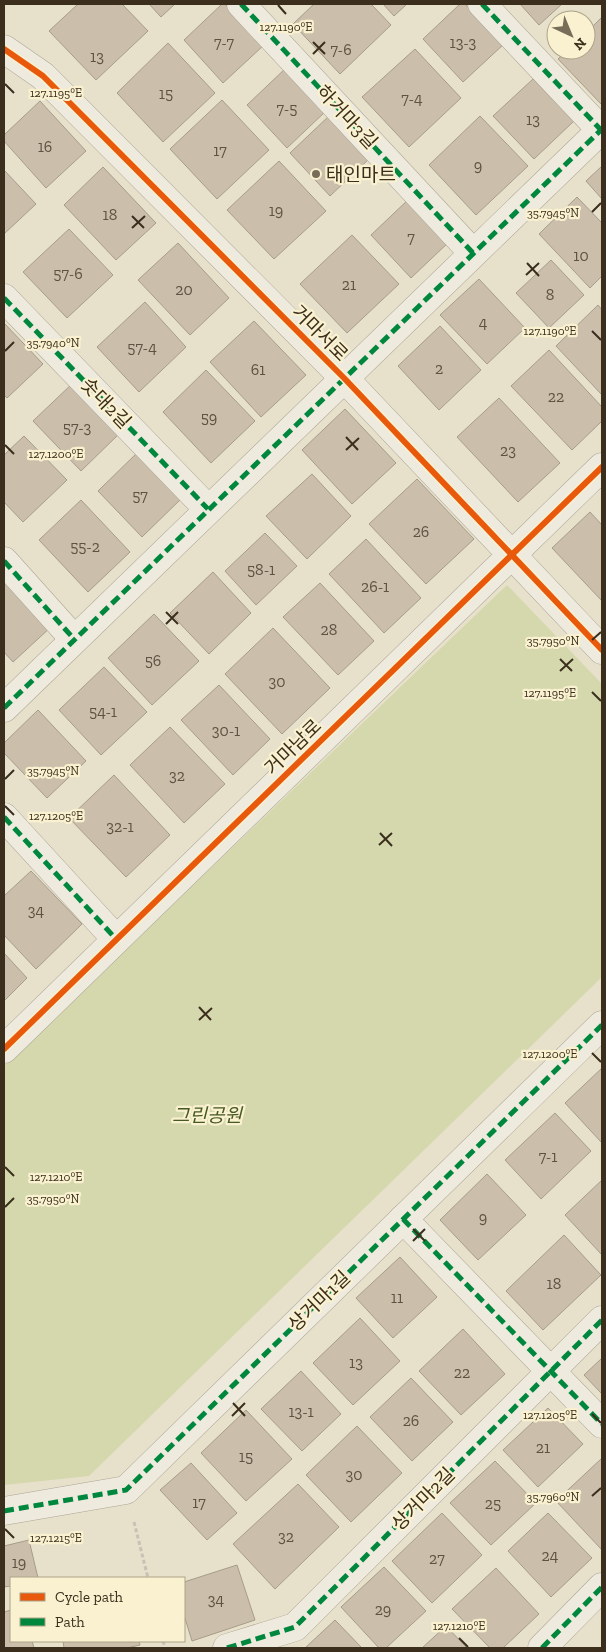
<svg xmlns="http://www.w3.org/2000/svg" width="606" height="1652" font-family="'Zilla Slab','Noto Sans KR',serif">
  <style>
    .green { fill: #d4d8ac }
    .building { fill: #cbbfac; stroke: #a79c8a }
    .lines { fill: none; stroke-linecap: round; stroke-linejoin: round }
    .minor-casing { stroke: #aca595; stroke-width: 29 }
    .path { stroke: #c7c2b5; stroke-width: 3; stroke-dasharray: 4 2.5; stroke-linecap: butt }
    .minor { stroke: #eeeade; stroke-width: 28 }
    .quiet { stroke: #00873e; stroke-width: 5; stroke-dasharray: 10 5; stroke-linecap: butt }
    .cycleway-casing { stroke: #f9f1d0; stroke-width: 9 }
    .cycleway { stroke: #e8590c; stroke-width: 6 }
    .ticks { fill: none; stroke: #3b2e1c; stroke-width: 2 }
    .poi-dot { fill: #776d59; stroke: #f9f1d0; stroke-width: 2 }
    .labels { text-anchor: middle; dominant-baseline: central; stroke-width: 4.5; stroke-linejoin: round; paint-order: stroke }
    .number-label { font-size: 16px; fill: #5f5240 }
    .street-label { font-size: 19px; fill: #3b2e1c; stroke: #f9f1d0 }
    .poi-label { font-size: 19px; fill: #3b2e1c; stroke: #f9f1d0; text-anchor: start }
    .park-label { font-size: 19px; font-style: italic; fill: #455920; stroke: #f9f1d0 }
    .ticks-label { font-size: 12px; text-anchor: middle; fill: #3b2e1c; stroke: #f9f1d0; stroke-width: 4.5; stroke-linejoin: round; paint-order: stroke }
  </style>
  <rect width="100%" height="100%" fill="#e7e1cb"/>
  <!-- green -->
  <polygon class="green" points="507,585 602,684 602,977 89,1476 4,1485 4,1066"/>
  <!-- building -->
  <g class="building">
    <polygon points="78,4 122,4 148,31 96,80 49,31"/>
    <polygon points="149,4 175,4 161,17"/>
    <polygon points="222,4 225,4 264,45 223,83 184,40"/>
    <polygon points="314,4 371,4 391,25 340,74 293,24"/>
    <polygon points="383,4 407,4 394,16"/>
    <polygon points="460,4 465,4 504,44 463,82 423,39"/>
    <polygon points="520,4 562,4 539,25"/>
    <polygon points="602,17 602,105 558,59 568,50 586,50 586,33"/>
    <polygon points="168,43 215,93 163,142 117,93"/>
    <polygon points="415,49 461,98 409,147 362,97"/>
    <polygon points="287,67 327,110 287,148 247,105"/>
    <polygon points="533,79 574,121 534,159 493,116"/>
    <polygon points="222,100 269,150 217,199 170,149"/>
    <polygon points="40,101 86,151 46,188 4,141 4,135"/>
    <polygon points="330,115 370,158 330,196 290,153"/>
    <polygon points="480,116 528,166 476,215 429,165"/>
    <polygon points="279,161 326,211 274,259 227,210"/>
    <polygon points="602,166 602,199 586,181"/>
    <polygon points="103,167 156,223 116,260 64,205"/>
    <polygon points="4,170 36,204 4,234"/>
    <polygon points="411,197 451,240 411,278 371,235"/>
    <polygon points="577,197 602,223 602,276 590,288 539,234"/>
    <polygon points="69,229 113,275 67,318 23,272"/>
    <polygon points="352,235 399,284 347,333 300,284"/>
    <polygon points="178,243 229,298 190,335 138,280"/>
    <polygon points="551,260 584,295 549,328 516,293"/>
    <polygon points="479,279 525,328 487,364 440,315"/>
    <polygon points="145,302 186,347 139,392 97,347"/>
    <polygon points="598,305 602,310 602,395 556,346"/>
    <polygon points="254,321 306,375 261,417 210,362"/>
    <polygon points="4,323 43,364 7,398 4,395"/>
    <polygon points="440,326 481,370 439,410 398,366"/>
    <polygon points="549,350 602,407 602,421 572,450 511,386"/>
    <polygon points="206,370 255,421 211,463 163,412"/>
    <polygon points="74,382 121,432 81,471 33,421"/>
    <polygon points="499,398 560,463 518,502 457,437"/>
    <polygon points="345,409 396,463 352,504 302,450"/>
    <polygon points="24,436 67,480 23,522 4,502 4,455"/>
    <polygon points="138,452 182,498 142,537 98,491"/>
    <polygon points="312,474 351,516 307,559 266,516"/>
    <polygon points="417,479 474,539 426,584 369,524"/>
    <polygon points="81,500 130,552 88,592 39,540"/>
    <polygon points="590,512 602,525 602,601 552,548"/>
    <polygon points="265,533 297,566 256,605 225,571"/>
    <polygon points="366,539 421,598 384,633 329,574"/>
    <polygon points="213,572 251,613 209,654 170,613"/>
    <polygon points="4,575 52,626 13,662 4,652"/>
    <polygon points="320,583 374,641 338,675 283,617"/>
    <polygon points="154,614 199,661 152,705 108,658"/>
    <polygon points="273,628 330,688 282,734 225,674"/>
    <polygon points="104,667 147,712 101,755 59,710"/>
    <polygon points="219,685 270,739 233,775 181,720"/>
    <polygon points="38,710 86,761 47,798 4,753 4,743"/>
    <polygon points="170,727 225,784 184,823 130,765"/>
    <polygon points="114,775 170,835 126,877 69,818"/>
    <polygon points="31,871 82,924 36,969 4,935 4,896"/>
    <polygon points="4,953 27,978 4,1001"/>
    <polygon points="602,1068 602,1143 565,1103"/>
    <polygon points="555,1113 591,1151 541,1199 505,1160"/>
    <polygon points="487,1174 526,1215 478,1260 440,1220"/>
    <polygon points="602,1180 602,1255 565,1215"/>
    <polygon points="564,1235 601,1275 543,1330 506,1291"/>
    <polygon points="400,1257 437,1297 393,1338 356,1298"/>
    <polygon points="360,1318 400,1361 353,1405 313,1363"/>
    <polygon points="463,1329 505,1374 461,1415 419,1371"/>
    <polygon points="602,1358 602,1394 584,1375"/>
    <polygon points="301,1371 341,1414 302,1451 261,1409"/>
    <polygon points="411,1378 453,1422 412,1461 370,1417"/>
    <polygon points="548,1408 583,1444 538,1487 503,1450"/>
    <polygon points="246,1410 292,1459 246,1501 201,1453"/>
    <polygon points="357,1426 402,1473 351,1522 306,1475"/>
    <polygon points="601,1459 602,1461 602,1550 556,1501"/>
    <polygon points="495,1461 536,1503 491,1545 450,1503"/>
    <polygon points="191,1463 237,1513 207,1540 160,1490"/>
    <polygon points="298,1484 339,1527 275,1589 233,1544"/>
    <polygon points="442,1513 482,1555 432,1603 392,1561"/>
    <polygon points="548,1513 592,1558 551,1597 508,1551"/>
    <polygon points="29,1540 38,1578 11,1578 11,1586 4,1587 4,1546"/>
    <polygon points="237,1565 255,1620 192,1641 184,1615 184,1582"/>
    <polygon points="384,1567 426,1611 386,1648 379,1648 341,1607"/>
    <polygon points="496,1568 539,1614 503,1648 490,1648 452,1609"/>
    <polygon points="11,1610 11,1641 32,1641 34,1648 4,1648 4,1612"/>
    <polygon points="335,1620 362,1648 305,1648"/>
    <polygon points="446,1626 467,1648 422,1648"/>
    <polygon points="63,1641 139,1641 140,1645 127,1648 64,1648"/>
  </g>
  <g class="lines">
    <defs>
      <g id="minor">
        <polyline points="241,4 473,253"/>
        <polyline points="482,4 601,130"/>
        <polyline points="4,49 43,76 344,378 602,650"/>
        <polyline points="4,298 208,509"/>
        <polyline points="4,561 74,639"/>
        <polyline points="4,708 602,129"/>
        <polyline points="4,817 116,939"/>
        <polyline points="4,1049 602,467"/>
        <polyline points="403,1219 602,1424"/>
        <polyline points="4,1511 126,1490 602,1025"/>
        <polyline points="227,1648 295,1627 602,1320"/>
        <polyline points="542,1648 602,1587"/>
      </g>
    </defs>
    <!-- minor casing -->
    <use href="#minor" class="minor-casing"/>
    <!-- path -->
    <g class="path">
      <polyline points="134,1522 148,1578"/>
      <polyline points="163,1641 165,1648"/>
    </g>
    <!-- minor -->
    <use href="#minor" class="minor"/>
    <!-- quiet -->
    <g class="quiet">
      <polyline points="241,4 473,253"/>
      <polyline points="482,4 601,130"/>
      <polyline points="4,298 208,509"/>
      <polyline points="4,561 74,639"/>
      <polyline points="4,708 602,129"/>
      <polyline points="4,817 116,939"/>
      <polyline points="403,1219 602,1424"/>
      <polyline points="4,1511 126,1490 602,1025"/>
      <polyline points="227,1648 295,1627 602,1320"/>
      <polyline points="542,1648 602,1587"/>
    </g>
    <defs>
      <g id="cycleway">
        <polyline points="4,49 43,76 344,378 602,650"/>
        <polyline points="4,1049 602,467"/>
      </g>
    </defs>
    <!-- cycleway casing -->
    <use href="#cycleway" class="cycleway-casing"/>
    <!-- cycleway -->
    <use href="#cycleway" class="cycleway"/>
  </g>
  <!-- ticks -->
  <path class="ticks" d="M278 5 286 14M313 42 325 54M313 54 325 42M5 84 14 93M592 212 601 203M132 216 144 228M132 228 145 216M527 263 539 276M526 275 539 263M592 331 601 340M5 351 14 342M346 437 358 450M5 445 14 454M346 450 359 438M166 612 178 624M166 624 178 612M592 640 601 632M560 659 572 671M560 671 573 659M592 692 601 701M5 779 14 770M5 806 14 815M380 833 392 846M379 845 392 833M199 1007 211 1020M199 1020 212 1008M592 1053 601 1062M5 1167 14 1176M5 1207 14 1198M413 1229 425 1241M413 1241 425 1229M233 1403 245 1416M592 1414 601 1423M232 1416 245 1403M592 1496 601 1488M5 1529 14 1538M459 1638 468 1647"/>
  <!-- markers -->
  <circle class="poi-dot" cx="316" cy="174" r="5"/>
  <g class="labels">
    <!-- number labels -->
    <g class="number-label">
      <text x="224" y="42">7-7</text>
      <text x="463" y="42">13-3</text>
      <text x="341" y="49">7-6</text>
      <text x="97" y="56">13</text>
      <text x="166" y="93">15</text>
      <text x="412" y="98">7-4</text>
      <text x="287" y="108">7-5</text>
      <text x="533" y="119">13</text>
      <text x="45" y="146">16</text>
      <text x="220" y="150">17</text>
      <text x="478" y="165">9</text>
      <text x="276" y="210">19</text>
      <text x="110" y="214">18</text>
      <text x="411" y="237">7</text>
      <text x="581" y="255">10</text>
      <text x="68" y="273">57-6</text>
      <text x="349" y="284">21</text>
      <text x="184" y="289">20</text>
      <text x="550" y="294">8</text>
      <text x="483" y="322">4</text>
      <text x="142" y="347">57-4</text>
      <text x="439" y="368">2</text>
      <text x="258" y="369">61</text>
      <text x="556" y="396">22</text>
      <text x="209" y="417">59</text>
      <text x="77" y="427">57-3</text>
      <text x="508" y="450">23</text>
      <text x="140" y="495">57</text>
      <text x="421" y="531">26</text>
      <text x="85" y="546">55-2</text>
      <text x="261" y="569">58-1</text>
      <text x="375" y="586">26-1</text>
      <text x="329" y="629">28</text>
      <text x="153" y="660">56</text>
      <text x="277" y="681">30</text>
      <text x="103" y="711">54-1</text>
      <text x="226" y="730">30-1</text>
      <text x="177" y="775">32</text>
      <text x="120" y="826">32-1</text>
      <text x="36" y="910">34</text>
      <text x="548" y="1156">7-1</text>
      <text x="483" y="1217">9</text>
      <text x="554" y="1283">18</text>
      <text x="397" y="1297">11</text>
      <text x="356" y="1362">13</text>
      <text x="462" y="1372">22</text>
      <text x="301" y="1411">13-1</text>
      <text x="411" y="1420">26</text>
      <text x="543" y="1447">21</text>
      <text x="246" y="1456">15</text>
      <text x="354" y="1474">30</text>
      <text x="199" y="1502">17</text>
      <text x="493" y="1503">25</text>
      <text x="286" y="1536">32</text>
      <text x="550" y="1555">24</text>
      <text x="437" y="1558">27</text>
      <text x="19" y="1562">19</text>
      <text x="216" y="1599">34</text>
      <text x="383" y="1609">29</text>
    </g>
    <!-- street labels -->
    <g class="street-label">
      <text transform="translate(347 117) rotate(47)">하거마3길</text>
      <text transform="translate(320 333) rotate(45)">거마서로</text>
      <text transform="translate(106 403) rotate(46)">솟대2길</text>
      <text transform="translate(293 747) rotate(-44)">거마남로</text>
      <text transform="translate(319 1301) rotate(-44)">상거마1길</text>
      <text transform="translate(423 1499) rotate(-45)">상거마2길</text>
    </g>
    <!-- poi labels -->
    <g class="poi-label">
      <text x="326" y="174">태인마트</text>
    </g>
    <!-- park labels -->
    <g class="park-label">
      <text x="207" y="1115">그린공원</text>
    </g>
  </g>
  <g class="ticks-label">
    <text x="286" y="31">127.1190°E</text>
    <text x="56" y="97">127.1195°E</text>
    <text x="553" y="217">35.7945°N</text>
    <text x="550" y="335">127.1190°E</text>
    <text x="53" y="347">35.7940°N</text>
    <text x="56" y="458">127.1200°E</text>
    <text x="553" y="645">35.7950°N</text>
    <text x="550" y="697">127.1195°E</text>
    <text x="53" y="775">35.7945°N</text>
    <text x="56" y="820">127.1205°E</text>
    <text x="550" y="1058">127.1200°E</text>
    <text x="56" y="1181">127.1210°E</text>
    <text x="53" y="1203">35.7950°N</text>
    <text x="550" y="1419">127.1205°E</text>
    <text x="553" y="1501">35.7960°N</text>
    <text x="56" y="1542">127.1215°E</text>
    <text x="459" y="1630">127.1210°E</text>
  </g>
  <!-- border -->
  <rect width="606" height="1652" fill="none" stroke="#3b2e1c" stroke-width="10"/>
  <!-- legend -->
  <rect x="10" y="1577" width="175" height="65" fill="#f9f1d0" stroke="#ada388"/>
  <rect x="20" y="1593" width="25" height="8" fill="#e8590c" stroke="#ada388"/>
  <text x="55" y="1602" font-size="15" fill="#3b2e1c">Cycle path</text>
  <rect x="20" y="1618" width="25" height="8" fill="#00873e" stroke="#ada388"/>
  <text x="55" y="1627" font-size="15" fill="#3b2e1c">Path</text>
  <!-- north arrow -->
  <g transform="translate(571 35) rotate(136)"><circle r="24" fill="#f9f1d0" stroke="#ada388"/>
  <path d="M0-4L9 19L0 12L-9 19Z" fill="#776d59"/>
  <text y="-8" font-size="14" font-weight="bold" text-anchor="middle" fill="#3b2e1c">N</text>
  </g>
</svg>
